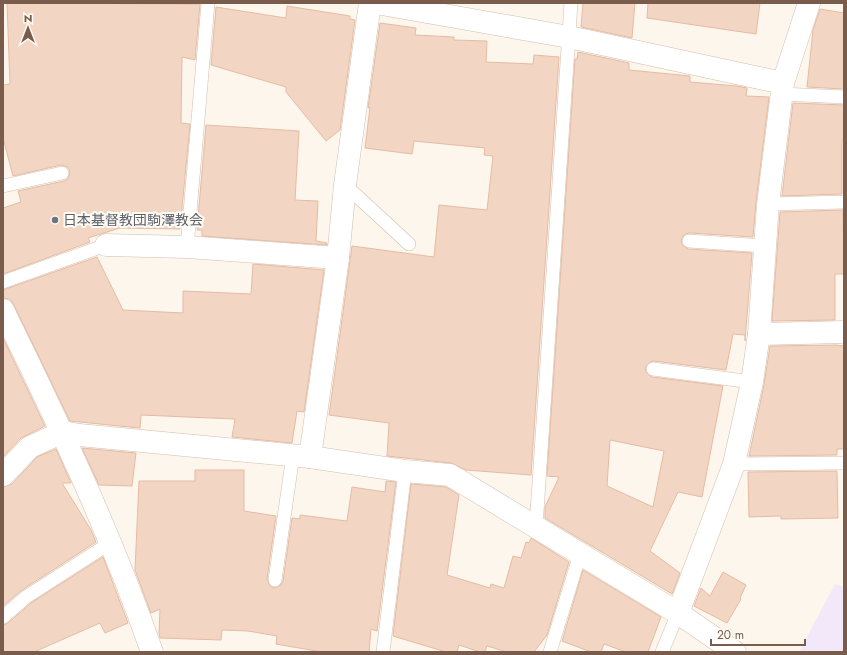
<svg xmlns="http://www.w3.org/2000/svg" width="847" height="655" font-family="Jost,'Noto Sans JP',sans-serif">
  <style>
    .education { fill: #f3e8fa }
    .building { fill: #f3d5c3; stroke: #e6bba3; fill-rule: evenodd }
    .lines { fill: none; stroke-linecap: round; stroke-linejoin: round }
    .lane-casing { stroke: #d1beb0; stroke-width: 14 }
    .street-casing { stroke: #d1beb0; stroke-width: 23 }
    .lane { stroke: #fff; stroke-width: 13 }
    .street { stroke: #fff; stroke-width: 22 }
    .worship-dot { fill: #6b7280; stroke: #fffaf3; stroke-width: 1.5 }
    .labels { text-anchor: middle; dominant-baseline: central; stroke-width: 4; stroke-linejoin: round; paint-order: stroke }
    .worship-label { font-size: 14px; fill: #5b616d; stroke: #fffaf3; text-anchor: start }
  </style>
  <rect width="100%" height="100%" fill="#fdf6ec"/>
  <!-- education -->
  <polygon class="education" points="835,584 844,587 844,652 799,652"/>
  <!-- building -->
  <g class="building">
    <polygon points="7,3 200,4 195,60 182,57 181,123 190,124 180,229 120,228 88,238 90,242 3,274 3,208 21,202 18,191 64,181 68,179 70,172 68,167 61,165 13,176 3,138 3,85 10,84"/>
    <polygon points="583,3 635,3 632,38 581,27"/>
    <polygon points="648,3 760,3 756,34 647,18"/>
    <polygon points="287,6 350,16 350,19 355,20 340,130 326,141 286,92 286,87 211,65 216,7 286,18"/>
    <polygon points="820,9 844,13 844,89 807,87 813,30"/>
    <polygon points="380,23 416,28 415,35 454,37 454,40 487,41 486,62 533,64 534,55 559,57 531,475 466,470 451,463 387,456 389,423 329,415 352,246 434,257 439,205 487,210 493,156 484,155 485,148 414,141 412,154 365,148 370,107 368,108"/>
    <path d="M578 52 629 63V70L690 76V82L737 86 747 88 746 96 769 97 756 202 753 237 690 233 685 234 681 240 682 245 688 249 752 253 745 341V335L733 334 726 370 654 361 650 362 645 368 646 372 652 377 723 386 702 497 678 492 650 551 680 573 672 594 545 518V507L559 477 547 476 575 59H577ZM610 440 664 451 653 507 607 486Z"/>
    <polygon points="793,103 844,105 844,140 842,140 842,194 782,196"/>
    <polygon points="206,125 299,131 295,200 318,201 316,241 327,243 327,245 202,236 202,230 197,230"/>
    <polygon points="843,210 844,274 835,274 835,320 772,321 780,212"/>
    <polygon points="97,257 123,310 183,313 183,291 251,294 253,264 324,270 304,412 297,411 292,443 232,437 235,419 141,415 140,428 70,421 14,305 10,299 3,298 3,290"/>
    <polygon points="3,338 45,426 21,438 3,457"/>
    <polygon points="836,345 844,346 844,449 837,449 837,455 749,456 764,385 770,346"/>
    <polygon points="82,448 136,453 132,486 99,485"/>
    <polygon points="56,449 71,483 62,483 91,530 96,542 22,590 3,606 3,487 12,484 37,457"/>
    <polygon points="195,470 244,470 244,511 276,516 267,579 270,586 274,588 281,585 283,581 292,518 300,519 300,515 347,521 352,487 385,492 386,481 396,482 377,631 371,629 369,652 322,652 276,644 277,636 248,631 222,630 221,640 160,638 159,633 160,609 151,613 135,570 139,481 195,481"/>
    <polygon points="837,471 838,518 781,519 781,516 749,517 748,472"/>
    <polygon points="411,484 446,487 459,495 447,575 490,588 491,584 504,588 513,556 521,558 526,542 529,543 531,538 569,562 547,635 534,652 507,652 487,646 485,652 480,652 459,645 457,652 446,652 393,636"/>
    <polygon points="103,557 128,623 105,633 100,623 34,652 3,652 3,625 8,623 31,603"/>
    <polygon points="583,570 661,617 648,652 626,652 604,644 601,652 591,652 562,641"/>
    <polygon points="723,572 746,585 740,598 741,599 727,623 694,606 701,588 710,596"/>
  </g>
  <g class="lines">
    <defs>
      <g id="lane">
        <polyline points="782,94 844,97"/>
        <polyline points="345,185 409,244"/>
        <polyline points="3,186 62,173"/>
        <polyline points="768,204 844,202"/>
        <polyline points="689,241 765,246"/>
        <polyline points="187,247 208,3"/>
        <polyline points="3,282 106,245"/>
        <polyline points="653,369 752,382"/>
        <polyline points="734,464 844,463"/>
        <polyline points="536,527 571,3"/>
        <polyline points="275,580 293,455"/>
        <polyline points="3,617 26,597 110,543"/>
        <polyline points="383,652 405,471"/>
        <polyline points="550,652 580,554"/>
        <polyline points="662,652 678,613"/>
      </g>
      <g id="street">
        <polyline points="376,3 569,37 783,83"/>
        <polyline points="106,245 187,247 338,258"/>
        <path d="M3 310C58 422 111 534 152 652"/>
        <polyline points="759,334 844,332"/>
        <polyline points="310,457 338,258 345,185 370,3"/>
        <polyline points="3,475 30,447 63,432 79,435 310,457 405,471 450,475 678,613 735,652"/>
        <polyline points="678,613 734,464 752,382 759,334 768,204 783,83 809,3"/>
      </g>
    </defs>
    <!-- lane casing -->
    <use href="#lane" class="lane-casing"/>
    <!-- street casing -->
    <use href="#street" class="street-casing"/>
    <!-- lane -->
    <use href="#lane" class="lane"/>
    <!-- street -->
    <use href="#street" class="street"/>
  </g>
  <!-- markers -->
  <circle class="worship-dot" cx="55" cy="220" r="4"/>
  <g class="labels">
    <!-- worship labels -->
    <g class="worship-label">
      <text x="63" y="220">日本基督教団駒澤教会</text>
    </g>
  </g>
  <!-- border -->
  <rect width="847" height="655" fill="none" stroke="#7a5c4d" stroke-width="8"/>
  <!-- north arrow -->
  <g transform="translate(28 28)" stroke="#fffaf3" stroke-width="3" paint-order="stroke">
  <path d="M0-3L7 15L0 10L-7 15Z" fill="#7a5c4d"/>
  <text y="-6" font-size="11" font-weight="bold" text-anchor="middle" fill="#7a5c4d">N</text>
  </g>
  <!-- scale -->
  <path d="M711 639v6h94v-6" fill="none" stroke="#7a5c4d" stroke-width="2"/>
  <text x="717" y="639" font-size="12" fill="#7a5c4d" stroke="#fffaf3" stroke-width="3" paint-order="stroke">20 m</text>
</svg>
